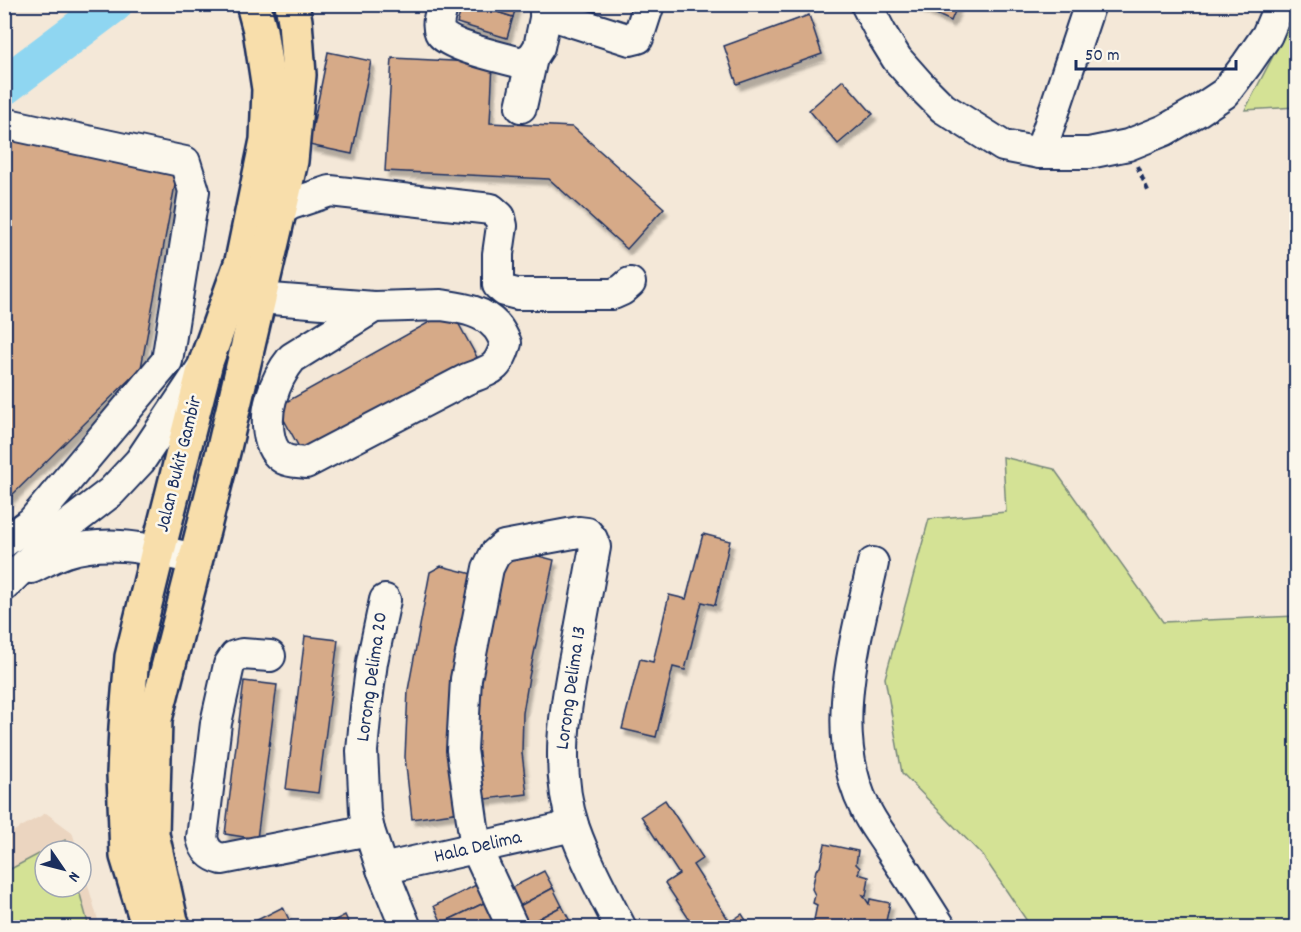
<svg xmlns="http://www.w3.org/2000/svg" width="1301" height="932" font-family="Dekko,sans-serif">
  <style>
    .built { fill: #ebd5c0 }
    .green { fill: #d4e295; stroke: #78887a; stroke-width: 1.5 }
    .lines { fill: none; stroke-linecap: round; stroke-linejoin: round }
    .river { stroke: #8fd6f1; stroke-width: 39 }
    .building { fill: #d6aa88; stroke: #1b2f5e; stroke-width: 1.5; filter: url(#shadow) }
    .minor-casing { stroke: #1b2f5e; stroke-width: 34 }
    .major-casing { stroke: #1b2f5e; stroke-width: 38 }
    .path { stroke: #1b2f5e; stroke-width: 4; stroke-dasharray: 6 4.5; stroke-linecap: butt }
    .minor { stroke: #fbf7ec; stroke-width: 30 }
    .major { stroke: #f8deab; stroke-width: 33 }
    .labels { text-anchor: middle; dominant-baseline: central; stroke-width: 5; stroke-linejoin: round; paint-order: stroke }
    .street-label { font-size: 20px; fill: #1b2f5e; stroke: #fbf7ec }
  </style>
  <defs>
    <filter id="shadow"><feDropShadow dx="3.5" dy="6" stdDeviation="1.5" flood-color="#0004"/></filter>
  </defs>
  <rect width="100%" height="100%" fill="#f4e8d8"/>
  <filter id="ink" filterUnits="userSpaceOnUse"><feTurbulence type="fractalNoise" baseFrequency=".0167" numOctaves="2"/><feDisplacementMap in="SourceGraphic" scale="12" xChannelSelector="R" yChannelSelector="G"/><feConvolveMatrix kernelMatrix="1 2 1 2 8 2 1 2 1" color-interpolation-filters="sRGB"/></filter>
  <g filter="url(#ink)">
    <!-- built -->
    <polygon class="built" points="46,813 72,832 78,851 45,851 45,887 81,887 81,861 100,927 5,928 5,836"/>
    <!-- green -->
    <g class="green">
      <polygon points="1296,12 1296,107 1245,110"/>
      <polygon points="1003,457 1054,469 1163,622 1296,616 1296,927 1031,927 983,856 902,773 885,678 929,519 1006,512"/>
      <polygon points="65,840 68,851 45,851 45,887 78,887 89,927 5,927 5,872"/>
    </g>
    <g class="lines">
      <!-- river -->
      <polyline class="river" points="4,86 113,4"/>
    </g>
    <!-- building -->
    <g class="building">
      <polygon points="463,4 472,4 513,17 507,38 457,23"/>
      <polygon points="472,4 517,4 513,17"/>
      <polygon points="914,4 958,4 951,21"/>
      <polygon points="809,15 822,54 737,84 724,46"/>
      <polygon points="328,52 371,61 352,154 309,145"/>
      <polygon points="392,58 493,63 490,123 573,127 664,208 627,249 549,179 385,171"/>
      <polygon points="843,80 873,114 838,144 809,110"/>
      <polygon points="4,138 178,169 141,368 4,503"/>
      <polygon points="451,310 479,361 305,458 277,407"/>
      <polygon points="703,534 730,541 715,605 702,602 685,670 673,667 656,737 622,729 640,659 653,662 669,595 686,599"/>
      <polygon points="520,551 554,560 529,677 523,713 522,753 527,794 478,800 472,756 478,681 503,568"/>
      <polygon points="441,566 480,576 460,812 412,819 405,757 408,690 430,572"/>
      <polygon points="305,636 338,640 318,793 286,789"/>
      <polygon points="244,681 277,685 257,839 225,834"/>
      <polygon points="665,800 703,858 693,865 730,922 742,914 751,928 695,928 665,883 679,874 641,816"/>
      <polygon points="825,844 858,851 856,864 860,868 858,874 869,877 866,896 863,895 869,904 870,899 890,903 886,921 896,923 898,928 827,928 813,925 817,905 813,903 815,895 812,889 816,870 820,867"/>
      <polygon points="544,871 553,888 512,910 503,892"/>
      <polygon points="478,884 486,902 442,923 434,906"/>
      <polygon points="553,888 562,906 521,928 512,910"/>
      <polygon points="486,902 495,920 478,928 444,928 442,923"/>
      <polygon points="562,906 571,923 563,928 521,928"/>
      <polygon points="283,907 293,928 258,928 255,921"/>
      <polygon points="345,915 351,928 320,928"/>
    </g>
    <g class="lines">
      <defs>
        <g id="minor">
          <path d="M443 4C441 13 436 23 440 32 446 46 505 58 521 63L532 58"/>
          <polyline points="866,4 881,33 897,59 920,85 943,108 1003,146 1040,153 1089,153 1128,145 1165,130 1198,111 1225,93 1247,64 1267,35 1280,4"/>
          <polyline points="545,13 630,40 638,38 649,4"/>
          <polyline points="521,107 532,58 539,47 548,4"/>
          <polyline points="4,127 8,124 185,162 194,191 167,361 32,522 4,542"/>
          <polyline points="1040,153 1090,4"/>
          <polyline points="279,211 291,204 330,191 491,209 500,217 502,226 498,254 498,285 505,291 517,294 613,294 622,290 630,283"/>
          <polyline points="259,298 374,307"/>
          <path d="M441 305C460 308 482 310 496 326 500 330 503 337 506 343 498 370 492 369 467 379L306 463C299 462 290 462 284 459 265 449 266 416 271 399 275 385 283 369 292 358L374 307Z"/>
          <path d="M873 563C856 640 827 732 865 808 871 822 881 834 889 847 907 874 924 901 941 928"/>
          <path d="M31 568C42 563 54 556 66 552 111 538 152 550 196 559"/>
          <polyline points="4,586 55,535 111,492 140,461 202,368"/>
          <polyline points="385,600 372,662 366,708 362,751 365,812 369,830 382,869 406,928"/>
          <path d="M270 656 242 654 235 656 229 665 216 723 202 838C205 850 210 856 222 859L369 830"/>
          <polyline points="382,869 573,826"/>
          <path d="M513 928 476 848 462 750 466 679 488 568 495 554 504 546 579 532 587 533 592 539 595 547C589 580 583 613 577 646 565 706 554 768 574 828 586 862 604 895 621 928"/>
        </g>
        <g id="major">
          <polyline points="149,928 127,856 124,774 126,727 132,657 158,551 206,362 242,261 267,140 269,89 260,30 253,4"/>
          <polyline points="174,928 171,921 152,834 155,719 224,448 291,161 299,75 295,21 292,4"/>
        </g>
      </defs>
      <!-- minor casing -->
      <use href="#minor" class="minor-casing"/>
      <!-- major casing -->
      <use href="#major" class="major-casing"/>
      <!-- path -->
      <polyline class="path" points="1137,166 1149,193"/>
      <!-- minor -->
      <use href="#minor" class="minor"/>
      <!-- major -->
      <use href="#major" class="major"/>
    </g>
  </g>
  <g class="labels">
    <!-- street labels -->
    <g class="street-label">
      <text transform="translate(180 464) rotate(-76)">Jalan Bukit Gambir</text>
      <text transform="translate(373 677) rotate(-82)">Lorong Delima 20</text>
      <text transform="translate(572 688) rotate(-82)">Lorong Delima 13</text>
      <text transform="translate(478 848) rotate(-13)">Hala Delima</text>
    </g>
  </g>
  <!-- margin -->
  <rect width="1301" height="932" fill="none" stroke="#fbf7ec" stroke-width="24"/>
  <rect x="12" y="12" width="1277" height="908" fill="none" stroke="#1b2f5e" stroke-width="2" filter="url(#ink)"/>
  <!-- north arrow -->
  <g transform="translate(63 869) rotate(125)"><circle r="28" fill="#fbf7ec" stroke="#a1a7b3" stroke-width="1.5"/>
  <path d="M0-4.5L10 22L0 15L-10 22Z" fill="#1b2f5e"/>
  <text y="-9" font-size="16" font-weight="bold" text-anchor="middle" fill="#1b2f5e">N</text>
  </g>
  <!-- scale -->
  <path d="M1076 60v9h160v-9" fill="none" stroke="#1b2f5e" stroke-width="3"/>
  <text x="1085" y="60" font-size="18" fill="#1b2f5e" stroke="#fbf7ec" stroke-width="4.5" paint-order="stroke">50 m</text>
</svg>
